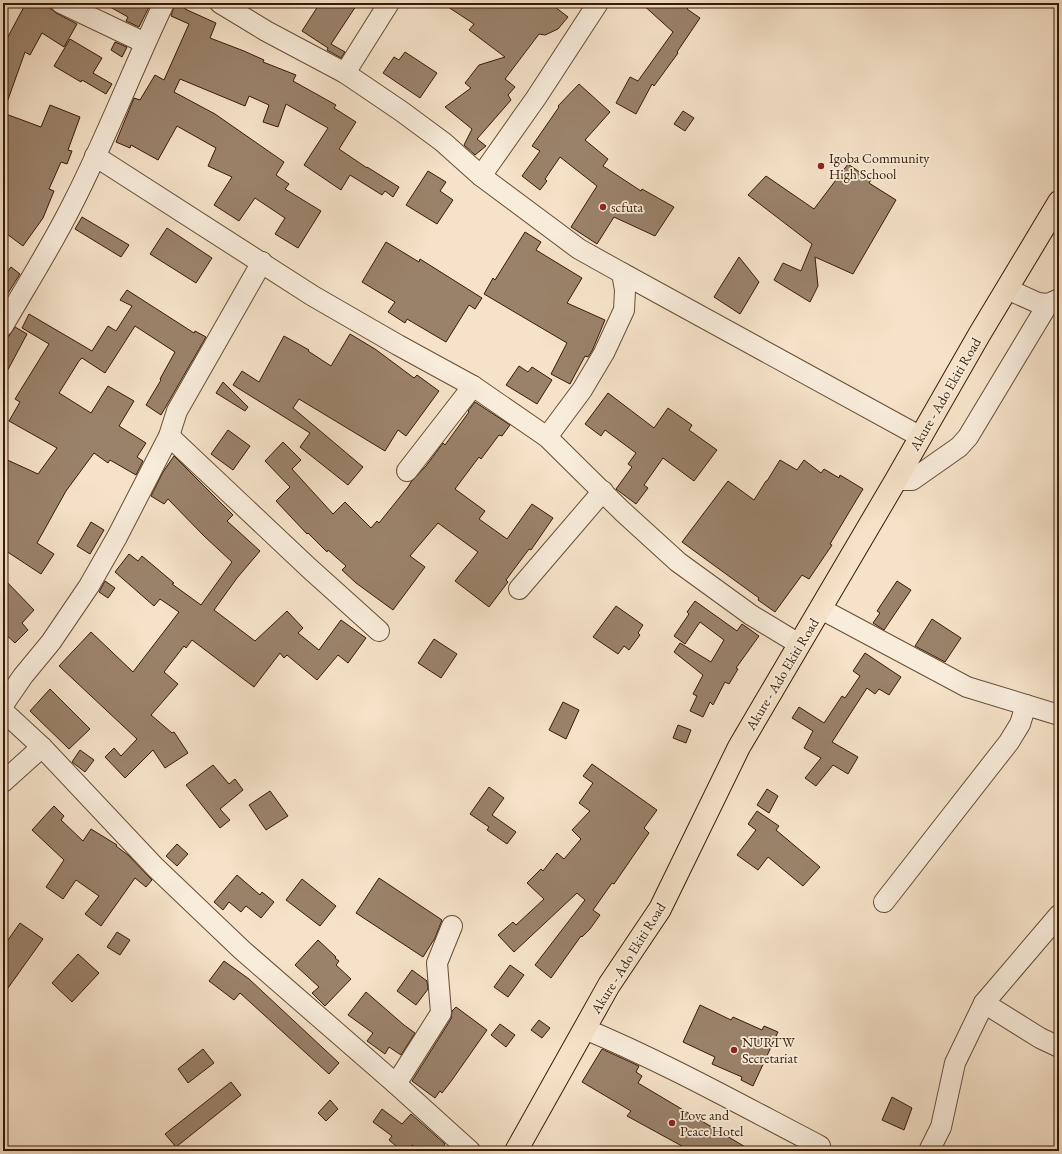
<svg xmlns="http://www.w3.org/2000/svg" width="1062" height="1154" font-family="'EB Garamond',serif">
  <style>
    .building { fill: #9a826a; stroke: #381b05 }
    .lines { fill: none; stroke-linecap: round; stroke-linejoin: round }
    .minor-casing { stroke: #674d36; stroke-width: 22 }
    .major-casing { stroke: #381b05; stroke-width: 24 }
    .minor { stroke: #f8ecdb; stroke-width: 20 }
    .major { stroke: #f5e2c8; stroke-width: 22 }
    .poi-dot { fill: #8f2418; stroke: #f8ecdb; stroke-width: 1.5 }
    .labels { text-anchor: middle; dominant-baseline: central; stroke-width: 3.5; stroke-linejoin: round; paint-order: stroke }
    .poi-label { font-size: 14px; fill: #381b05; stroke: #f8ecdb; text-anchor: start }
    .street-label { font-size: 14px; fill: #381b05; stroke: #f8ecdb }
  </style>
  <rect width="100%" height="100%" fill="#f5e2c8"/>
  <filter id="stains"><feTurbulence type="fractalNoise" baseFrequency=".005" numOctaves="4"/><feColorMatrix values="0 0 0 0 .2 0 0 0 0 .09 0 0 0 0 .02 0 0 0 .5 -.17"/></filter>
  <radialGradient id="worn" r=".72"><stop offset=".6" stop-color="#630" stop-opacity="0"/><stop offset="1" stop-color="#630" stop-opacity=".3"/></radialGradient>
  <!-- building -->
  <g class="building">
    <polygon points="26,3 41,3 51,9 56,13 77,24 64,47 42,33 30,55 25,52 5,108 3,108 3,46"/>
    <polygon points="103,3 151,3 139,27 126,21 128,17"/>
    <polygon points="175,3 188,3 185,9 216,23 210,38 244,51 264,60 263,62 296,75 293,81 336,105 334,108 356,122 339,149 367,168 367,167 399,187 393,197 385,191 382,195 350,175 341,190 304,165 328,128 286,104 278,127 263,122 269,105 249,96 245,106 180,79 174,92 215,114 284,162 276,175 289,184 285,189 321,211 298,248 275,234 285,218 255,198 239,221 214,205 232,177 208,166 216,148 177,126 158,160 131,145 130,148 116,142 134,98 140,100 155,75 164,80 189,24 171,16"/>
    <polygon points="320,3 358,3 331,44 345,52 341,58 327,50 328,48 302,31"/>
    <polygon points="442,3 550,3 568,17 558,29 545,35 539,34 505,79 515,87 508,95 511,100 477,139 486,146 475,155 464,145 472,129 445,107 471,88 465,83 479,65 505,57 469,30 474,24"/>
    <polygon points="641,3 692,3 687,9 700,18 677,52 678,53 654,86 652,84 636,114 616,103 630,77 638,81 673,32"/>
    <polygon points="70,39 102,58 93,73 112,84 106,94 82,80 81,82 54,66"/>
    <polygon points="115,42 127,47 122,57 111,50"/>
    <polygon points="405,52 437,73 420,98 383,73 394,57 399,60"/>
    <polygon points="579,84 610,112 585,140 608,159 603,166 641,191 642,189 674,207 655,236 614,217 597,244 571,227 597,186 560,157 545,179 547,181 540,190 522,176 540,151 532,146 559,107 558,106"/>
    <polygon points="50,105 80,117 68,150 72,151 67,164 61,162 49,189 54,191 43,218 23,246 3,231 3,113 41,127"/>
    <polygon points="683,111 694,118 685,131 674,124"/>
    <polygon points="848,164 871,180 869,183 896,200 853,274 815,257 818,286 810,302 774,280 783,263 801,271 812,244 748,195 766,176 814,209"/>
    <polygon points="428,171 446,182 440,191 453,200 437,224 406,205"/>
    <polygon points="82,217 129,245 121,257 75,229"/>
    <polygon points="167,228 212,258 196,283 150,254"/>
    <polygon points="525,232 541,242 536,250 582,278 567,303 605,320 592,351 588,357 585,356 570,384 551,374 567,343 484,294 493,278 495,280"/>
    <polygon points="386,242 419,262 420,259 482,298 475,309 469,305 446,342 407,319 405,323 388,312 395,302 362,282"/>
    <polygon points="739,257 759,282 740,314 714,297"/>
    <polygon points="11,267 20,274 3,301 3,277"/>
    <polygon points="127,290 194,333 195,331 206,337 161,415 146,405 161,380 160,379 175,352 135,326 105,373 82,358 79,361 59,393 91,413 108,386 134,401 119,426 146,443 137,457 143,461 136,475 110,460 108,463 94,453 66,491 37,543 54,554 41,574 3,549 3,458 38,474 57,448 9,421 20,402 15,399 49,344 22,328 29,314 92,351 108,326 116,331 132,306 120,300"/>
    <polygon points="15,327 27,334 3,379 3,342 6,337 9,336"/>
    <polygon points="350,334 375,349 414,378 417,375 439,391 406,436 398,430 385,451 299,399 293,408 363,467 348,485 300,447 310,433 233,385 242,371 259,382 284,336 309,350 308,351 331,366"/>
    <polygon points="519,366 528,372 532,367 552,380 537,404 506,385"/>
    <polygon points="223,382 248,407 245,411 216,393"/>
    <polygon points="608,393 654,428 668,408 692,425 689,430 717,450 694,481 663,458 644,485 648,488 636,504 616,489 632,467 628,464 636,453 605,430 601,436 585,424"/>
    <polygon points="475,402 510,425 502,436 499,435 481,459 479,457 455,489 485,511 479,519 507,539 532,504 553,518 531,550 529,549 506,580 508,582 489,607 455,581 478,552 438,523 410,556 425,567 393,610 356,583 342,570 346,566 328,550 327,552 308,533 307,534 276,501 290,487 265,461 283,442 301,460 292,469 333,514 345,502 371,528 377,521 379,523 408,487 411,482 426,466 443,443 445,445 469,412 468,411"/>
    <polygon points="228,430 250,446 233,470 211,454"/>
    <polygon points="174,456 233,515 227,521 260,551 237,578 214,610 255,641 287,611 303,628 298,633 319,650 341,620 366,638 348,663 338,655 317,680 287,655 284,658 280,653 254,687 192,640 186,648 184,646 164,672 178,684 151,715 172,733 174,732 188,753 165,768 153,750 125,778 105,757 114,748 121,756 137,739 59,666 91,632 133,672 179,612 160,599 154,606 115,572 129,554 138,561 142,556 174,583 172,584 201,605 232,562 204,536 168,499 164,504 151,496 163,472"/>
    <polygon points="780,460 797,470 804,460 821,473 824,469 839,478 840,475 863,489 830,544 832,545 809,579 802,575 775,612 758,600 759,598 682,542 728,481 754,500 766,481 767,481"/>
    <polygon points="91,522 104,530 90,554 77,546"/>
    <polygon points="3,578 34,610 22,623 28,630 15,643 3,632"/>
    <polygon points="105,581 115,588 108,598 99,592"/>
    <polygon points="897,581 911,590 884,630 873,623 880,613 877,611"/>
    <polygon points="695,601 737,631 742,624 759,636 736,668 738,669 729,684 725,682 713,705 710,702 703,717 690,711 697,696 693,694 703,675 674,652 680,643 711,662 724,640 700,622 685,644 674,636 689,614 687,612"/>
    <polygon points="616,606 643,625 638,633 640,635 629,650 624,646 618,654 593,637"/>
    <polygon points="932,619 961,638 945,662 915,646"/>
    <polygon points="434,639 457,654 441,678 418,663"/>
    <polygon points="865,653 901,677 889,695 879,689 875,694 867,688 832,742 858,757 848,774 833,765 816,786 805,778 821,758 804,748 813,731 792,718 799,707 824,723 842,696 845,698 860,676 853,671"/>
    <polygon points="50,689 90,729 69,749 30,711"/>
    <polygon points="563,702 579,710 566,739 549,730"/>
    <polygon points="678,725 691,730 686,743 673,738"/>
    <polygon points="80,750 94,760 85,772 72,762"/>
    <polygon points="592,764 657,810 644,828 649,833 614,884 612,883 593,910 600,915 590,929 582,937 581,936 551,978 535,965 585,900 577,893 514,952 498,935 513,922 516,925 544,899 527,883 541,869 543,871 557,853 564,859 581,839 572,830 590,811 579,803 593,783 583,776"/>
    <polygon points="213,765 229,784 235,779 243,790 220,809 230,820 220,828 186,785"/>
    <polygon points="489,787 504,798 492,815 516,832 507,844 487,830 489,827 470,814"/>
    <polygon points="767,789 778,796 769,813 757,805"/>
    <polygon points="270,791 288,816 266,830 249,805"/>
    <polygon points="54,806 64,816 61,820 83,841 91,829 117,845 116,846 128,855 152,880 146,887 135,878 101,926 85,914 99,896 76,880 63,899 46,887 64,860 32,830"/>
    <polygon points="757,811 779,826 776,830 820,867 803,886 768,857 758,870 737,855 756,830 748,824"/>
    <polygon points="177,844 188,854 177,866 166,856"/>
    <polygon points="237,875 260,895 262,892 274,902 261,918 246,906 241,912 229,902 223,910 214,902"/>
    <polygon points="379,878 442,920 435,938 423,957 356,913"/>
    <polygon points="302,879 336,906 320,926 286,900"/>
    <polygon points="20,923 43,939 3,995 3,947"/>
    <polygon points="117,932 130,940 120,955 107,947"/>
    <polygon points="318,940 336,957 335,958 339,961 336,965 351,979 325,1006 312,993 319,987 295,965"/>
    <polygon points="78,954 99,973 72,1002 52,983"/>
    <polygon points="224,961 249,979 339,1063 329,1074 240,993 234,1000 209,981"/>
    <polygon points="510,965 524,975 508,997 494,987"/>
    <polygon points="412,970 427,981 428,989 416,1005 397,991"/>
    <polygon points="366,992 404,1025 415,1033 401,1055 389,1047 385,1054 367,1041 373,1033 348,1015"/>
    <polygon points="700,1005 731,1020 733,1017 762,1030 764,1026 778,1032 753,1086 741,1080 742,1077 712,1064 715,1057 683,1042"/>
    <polygon points="456,1007 487,1030 452,1080 442,1093 440,1091 435,1098 412,1081 451,1019 452,1011"/>
    <polygon points="539,1020 550,1028 542,1038 531,1030"/>
    <polygon points="500,1024 515,1035 506,1047 491,1035"/>
    <polygon points="203,1049 214,1063 188,1083 178,1069"/>
    <polygon points="602,1049 639,1066 636,1072 642,1076 638,1083 752,1151 691,1151 627,1116 631,1111 582,1082"/>
    <polygon points="231,1082 241,1095 176,1147 165,1134"/>
    <polygon points="892,1097 912,1108 904,1130 882,1120"/>
    <polygon points="330,1100 338,1109 326,1121 318,1113"/>
    <polygon points="382,1109 402,1124 411,1114 445,1144 440,1151 422,1151 412,1145 407,1151 402,1151 389,1140 392,1136 373,1122"/>
  </g>
  <g class="lines">
    <defs>
      <g id="minor">
        <polyline points="61,3 145,43"/>
        <polyline points="220,3 266,31 345,73 401,111 443,142 481,176 579,249 622,273 625,290 624,310 604,353 582,390 547,437"/>
        <polyline points="345,73 389,3"/>
        <polyline points="95,156 313,296 398,345 473,386 547,437 622,511 678,562 751,615 799,644"/>
        <polyline points="481,176 536,98 598,3"/>
        <polyline points="622,273 921,437"/>
        <polyline points="1007,289 1038,303 1048,304 1059,299"/>
        <path d="M3 326C26 286 51 247 72 205 106 139 132 70 164 3"/>
        <polyline points="169,436 309,568 379,631"/>
        <polyline points="407,471 473,386"/>
        <polyline points="896,480 912,480 959,447 968,437 1048,304"/>
        <polyline points="519,589 603,491"/>
        <polyline points="821,609 967,687 1059,715"/>
        <polyline points="3,705 23,676 51,642 89,586 117,537 169,436 177,411 262,262"/>
        <polyline points="3,711 42,747 155,867 242,950 396,1084 470,1151"/>
        <polyline points="3,782 42,747"/>
        <polyline points="884,902 1009,742 1020,724 1026,705"/>
        <polyline points="984,1003 1040,1038 1059,1047"/>
        <path d="M585 1029C666 1063 743 1106 820 1146L817 1151"/>
        <polyline points="396,1084 441,1013 437,963 452,926"/>
        <polyline points="929,1151 941,1127 955,1063 984,1003 1059,915"/>
      </g>
      <polyline id="major" points="516,1151 609,985 660,909 739,747 896,480 979,335 1059,202"/>
    </defs>
    <!-- minor casing -->
    <use href="#minor" class="minor-casing"/>
    <!-- major casing -->
    <use href="#major" class="major-casing"/>
    <!-- minor -->
    <use href="#minor" class="minor"/>
    <!-- major -->
    <use href="#major" class="major"/>
  </g>
  <!-- markers -->
  <g class="poi-dot">
    <circle cx="821" cy="166" r="4"/>
    <circle cx="603" cy="207" r="4"/>
    <circle cx="734" cy="1050" r="4"/>
    <circle cx="672" cy="1123" r="4"/>
  </g>
  <g class="labels">
    <!-- poi labels -->
    <g class="poi-label">
      <text x="829" y="158">Igoba Community<tspan x="829" dy="16">High School</tspan></text>
      <text x="611" y="207">scfuta</text>
      <text x="742" y="1042">NURTW<tspan x="742" dy="16">Secretariat</tspan></text>
      <text x="680" y="1115">Love and<tspan x="680" dy="16">Peace Hotel</tspan></text>
    </g>
    <!-- street labels -->
    <g class="street-label">
      <text transform="translate(945 394) rotate(-60)">Akure - Ado Ekiti Road</text>
      <text transform="translate(782 674) rotate(-59)">Akure - Ado Ekiti Road</text>
      <text transform="translate(628 958) rotate(-58)">Akure - Ado Ekiti Road</text>
    </g>
  </g>
  <!-- margin -->
  <rect width="1062" height="1154" fill="none" stroke="#f5e2c8" stroke-width="16"/>
  <rect x="4" y="4" width="1054" height="1146" fill="none" stroke="#381b05" stroke-width="2"/>
  <rect x="8" y="8" width="1046" height="1138" fill="none" stroke="#381b05"/>
  <rect width="100%" height="100%" filter="url(#stains)"/>
  <rect width="100%" height="100%" fill="url(#worn)"/>
</svg>
